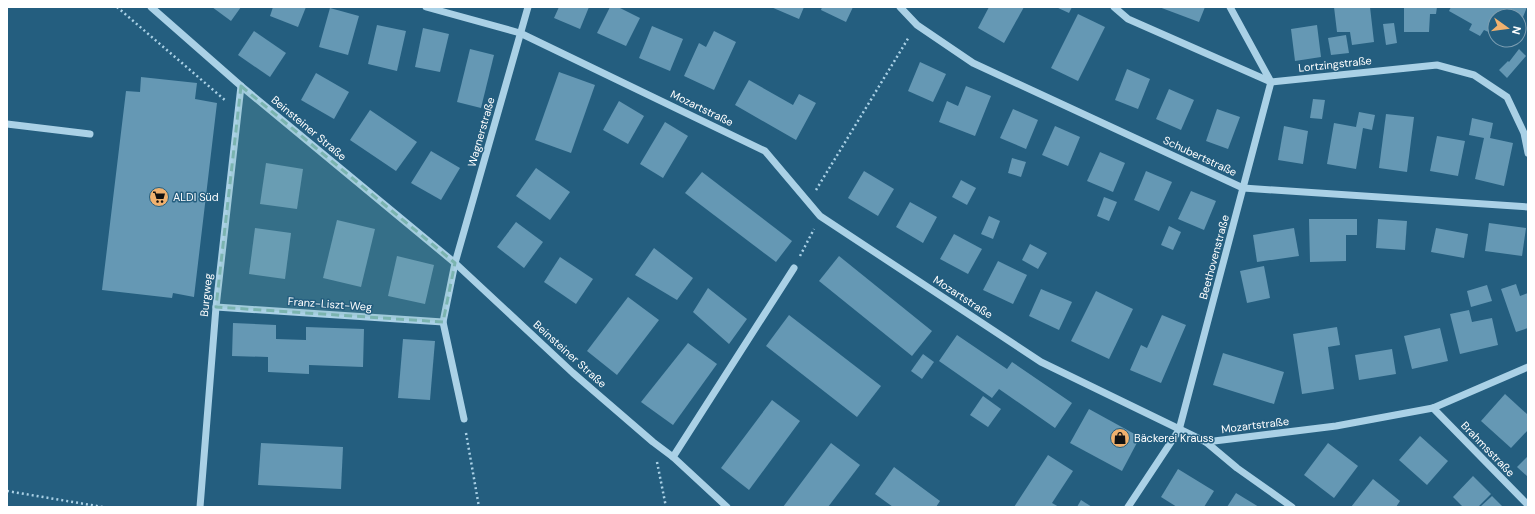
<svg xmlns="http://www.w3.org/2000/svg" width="1535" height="514" font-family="'DM Sans',sans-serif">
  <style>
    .building { fill: #6598b4 }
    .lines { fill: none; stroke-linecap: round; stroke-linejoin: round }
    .path { stroke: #aad1e6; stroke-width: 2.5; stroke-dasharray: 2 3; stroke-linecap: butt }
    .minor { stroke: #aad1e6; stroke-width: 7 }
    .marked { fill: #7bb4af; fill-opacity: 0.2; stroke: #7bb4af; stroke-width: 3; stroke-dasharray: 8 5; stroke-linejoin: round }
    .labels { text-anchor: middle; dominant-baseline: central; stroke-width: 3; stroke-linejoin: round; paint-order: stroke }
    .street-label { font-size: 11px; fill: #fff; stroke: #245e7f }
    .poi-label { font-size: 11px; fill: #fff; stroke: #245e7f; text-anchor: start }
  </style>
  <rect width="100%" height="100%" fill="#245e7f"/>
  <!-- building -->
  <g class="building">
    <polygon points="212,7 241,7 231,21"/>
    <polygon points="273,7 306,7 298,27 270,16"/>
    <polygon points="559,7 589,7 580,29 554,18"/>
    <polygon points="610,7 618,7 640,18 626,46 597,33"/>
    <polygon points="771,7 804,7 799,19"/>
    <polygon points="822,7 853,7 846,22 821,10"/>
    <polygon points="989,7 1024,7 1004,43 978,28"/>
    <polygon points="1056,7 1072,7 1069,13"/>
    <polygon points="1159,7 1205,7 1199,22"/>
    <polygon points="1334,7 1370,7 1374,42 1352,45 1350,32 1337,32"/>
    <polygon points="1404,7 1437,7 1436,14 1430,14 1429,32 1404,32"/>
    <polygon points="1451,7 1527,7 1519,27 1519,16 1495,16 1495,35 1484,30 1480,36 1469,30 1472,24 1449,11"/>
    <polygon points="330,8 359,16 348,55 319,47"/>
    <polygon points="1078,14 1105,27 1078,81 1051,68"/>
    <polygon points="1394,23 1397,43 1386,45 1383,24"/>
    <polygon points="377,25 406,31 397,71 368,64"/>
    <polygon points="1317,25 1321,57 1295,61 1291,29"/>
    <polygon points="652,26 683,39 670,71 639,58"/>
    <polygon points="423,28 449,34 440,72 415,67"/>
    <polygon points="254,31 286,53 270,77 238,55"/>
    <polygon points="714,31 736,42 714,90 684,76 699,43 706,47"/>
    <polygon points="1346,35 1349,53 1331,55 1328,38"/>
    <polygon points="1504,40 1514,40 1513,44"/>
    <polygon points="470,49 494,55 481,108 457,102"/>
    <polygon points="1519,49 1526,56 1507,78 1499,70 1508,61 1509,62"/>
    <polygon points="920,62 946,74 933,102 908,91"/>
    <polygon points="1127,69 1150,79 1138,109 1115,100"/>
    <polygon points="559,72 595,85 571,153 535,140"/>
    <polygon points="316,73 349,92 334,119 301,100"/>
    <polygon points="141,77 197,83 195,99 217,103 194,297 173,293 172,298 102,290 126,91 140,92"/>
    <polygon points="749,80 793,105 799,94 816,103 796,140 735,105"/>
    <polygon points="966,86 991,96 975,136 939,122 947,101 958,106"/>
    <polygon points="1169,89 1194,100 1181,130 1156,119"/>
    <polygon points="1313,99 1325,100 1322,119 1310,118"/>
    <polygon points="619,101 644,116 628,144 603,130"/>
    <polygon points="1013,109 1038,120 1026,149 1000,138"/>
    <polygon points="1217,109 1240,117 1228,149 1206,141"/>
    <polygon points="370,110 417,142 396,171 350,140"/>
    <polygon points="1359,112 1375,115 1372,130 1363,128 1356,169 1327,164 1334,123 1356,127"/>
    <polygon points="1386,114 1414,117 1407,172 1379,168"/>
    <polygon points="1472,118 1493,123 1490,138 1513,143 1504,186 1475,179 1484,138 1469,135"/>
    <polygon points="665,122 688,136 663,178 640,164"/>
    <polygon points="1055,126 1080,137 1068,166 1042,155"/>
    <polygon points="1284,126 1308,131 1303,164 1278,160"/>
    <polygon points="1437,136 1465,141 1458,176 1430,171"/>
    <polygon points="431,151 460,168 441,200 411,183"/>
    <polygon points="1100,152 1125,163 1113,192 1087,181"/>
    <polygon points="1012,158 1026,162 1021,177 1008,173"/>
    <polygon points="266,163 303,169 297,209 260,204"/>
    <polygon points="536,168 570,192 550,220 516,196"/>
    <polygon points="864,171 894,189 878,216 848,198"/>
    <polygon points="1146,171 1172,182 1159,211 1134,200"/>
    <polygon points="702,172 792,241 776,262 685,193"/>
    <polygon points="961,180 976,188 967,205 952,197"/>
    <polygon points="1191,191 1216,201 1204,230 1178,219"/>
    <polygon points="1104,197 1117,202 1109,221 1097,216"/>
    <polygon points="910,202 937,217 923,243 896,227"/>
    <polygon points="989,216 1000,221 993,239 981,234"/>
    <polygon points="1309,219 1357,219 1357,235 1346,235 1346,261 1310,262"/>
    <polygon points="1378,219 1407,221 1405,250 1376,248"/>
    <polygon points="337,220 375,229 361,287 323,278"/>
    <polygon points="516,222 543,242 524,268 497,247"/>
    <polygon points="1489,223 1526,228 1522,256 1485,251"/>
    <polygon points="1169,226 1181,232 1173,250 1161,245"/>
    <polygon points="255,228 291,233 285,279 249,274"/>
    <polygon points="1294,228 1299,256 1257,262 1253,235"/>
    <polygon points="1436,228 1468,234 1464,258 1431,252"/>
    <polygon points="954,234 982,249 968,274 940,259"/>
    <polygon points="1030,244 1047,253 1038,269 1022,260"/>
    <polygon points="654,248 693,278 677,300 635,275"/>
    <polygon points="397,256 434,265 425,304 388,296"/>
    <polygon points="839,256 932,331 912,356 819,281"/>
    <polygon points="560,257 593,279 576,304 544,282"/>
    <polygon points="998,261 1027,275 1013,304 983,290"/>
    <polygon points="1264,266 1270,298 1247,303 1240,271"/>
    <polygon points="1516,284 1520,296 1528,293 1528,328 1516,332 1501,289"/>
    <polygon points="1487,285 1492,301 1471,307 1467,291"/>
    <polygon points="708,288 747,319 729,344 693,312"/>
    <polygon points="1041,289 1072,302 1059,330 1029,316"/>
    <polygon points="1096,291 1133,309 1109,359 1071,341"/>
    <polygon points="628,297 659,320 617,375 587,351"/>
    <polygon points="1469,310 1472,322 1492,318 1498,345 1460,354 1450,314"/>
    <polygon points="789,315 881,386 857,417 766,346"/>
    <polygon points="1162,315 1186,325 1161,383 1130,370 1141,345 1147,348"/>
    <polygon points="233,323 276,325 276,339 306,340 306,327 364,329 363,367 309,365 309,374 268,372 268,357 232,356"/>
    <polygon points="1337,327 1340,345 1328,347 1334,389 1302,394 1293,334"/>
    <polygon points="1440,328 1448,361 1412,369 1404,336"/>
    <polygon points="957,335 1007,369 1012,362 1072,403 1055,428 999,389 992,398 939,361"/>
    <polygon points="403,339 435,341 430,400 398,398"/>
    <polygon points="688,343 717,364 673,425 641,402"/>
    <polygon points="1392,349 1396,374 1359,380 1355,355"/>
    <polygon points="1223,353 1284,372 1274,404 1213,385"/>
    <polygon points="923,354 934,362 922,379 911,371"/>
    <polygon points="1505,394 1528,415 1528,430 1511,448 1481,421"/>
    <polygon points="983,396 1001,409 988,427 970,415"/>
    <polygon points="772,400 800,421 749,490 721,468"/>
    <polygon points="1089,409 1140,437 1122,471 1070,443"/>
    <polygon points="1420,436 1448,461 1427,485 1399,460"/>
    <polygon points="261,443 343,447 341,489 258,485"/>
    <polygon points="831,443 860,465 828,507 783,507"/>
    <polygon points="1328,443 1358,466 1334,498 1304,475"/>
    <polygon points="1048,455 1073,471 1052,503 1059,507 1014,507"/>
    <polygon points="1528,456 1528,477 1517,467"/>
    <polygon points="894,467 940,501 936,507 893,507 875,494"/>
    <polygon points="1178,469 1214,491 1204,507 1177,507 1161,497"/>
    <polygon points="1473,476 1491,494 1478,507 1463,507 1453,497"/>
    <polygon points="1373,479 1400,501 1396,507 1351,507"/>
    <polygon points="1236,493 1259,507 1227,507"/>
    <polygon points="1492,496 1503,507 1480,507"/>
    <polygon points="1081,500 1092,507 1077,507"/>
  </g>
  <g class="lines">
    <!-- path -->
    <g class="path">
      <polyline points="117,7 226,101"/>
      <polyline points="816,190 909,37"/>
      <polyline points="800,256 814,229"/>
      <polyline points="466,433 479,507"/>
      <polyline points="657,462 666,507"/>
      <polyline points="7,491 103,507"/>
    </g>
    <!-- minor -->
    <g class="minor">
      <polyline points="151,7 241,86 455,263 573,373 653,442 673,457 727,507"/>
      <polyline points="426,7 520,33 765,151 820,216 1041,362 1206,442 1336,426 1433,408 1528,367"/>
      <polyline points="900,7 917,25 973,63 1243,188 1528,207"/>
      <polyline points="1114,7 1128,19 1271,82 1437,65 1474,75 1507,97 1524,133 1528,153"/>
      <polyline points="7,124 90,134"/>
      <polyline points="216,307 443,322"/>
      <polyline points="1433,408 1528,505"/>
      <polyline points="464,419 443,322 455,263 528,7"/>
      <polyline points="1206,442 1237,468 1292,507"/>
      <polyline points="673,457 794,268"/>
      <polyline points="200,507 216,307 241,86"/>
      <polyline points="1128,507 1179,430 1271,82 1230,7"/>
    </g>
  </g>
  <!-- marked area -->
  <path class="marked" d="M241 86 455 263 443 322 216 307Z"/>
  <!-- icons -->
  <defs>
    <symbol id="supermarket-disc" viewBox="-11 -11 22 22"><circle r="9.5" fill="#f0b16e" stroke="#245e7f"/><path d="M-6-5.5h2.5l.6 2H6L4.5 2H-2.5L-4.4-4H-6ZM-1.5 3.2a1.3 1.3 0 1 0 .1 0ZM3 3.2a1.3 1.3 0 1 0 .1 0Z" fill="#111"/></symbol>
    <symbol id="shop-disc" viewBox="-11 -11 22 22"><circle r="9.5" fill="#f0b16e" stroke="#245e7f"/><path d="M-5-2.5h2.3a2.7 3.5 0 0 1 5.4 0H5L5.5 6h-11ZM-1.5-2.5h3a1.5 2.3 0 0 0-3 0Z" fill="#111"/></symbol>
  </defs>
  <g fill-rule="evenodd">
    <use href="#supermarket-disc" x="148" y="186" width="22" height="22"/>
    <use href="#shop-disc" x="1109" y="427" width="22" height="22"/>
  </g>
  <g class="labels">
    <!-- street labels -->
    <g class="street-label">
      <text transform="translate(1335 64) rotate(-6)">Lortzingstraße</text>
      <text transform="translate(702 108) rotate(26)">Mozartstraße</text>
      <text transform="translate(309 128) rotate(40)">Beinsteiner Straße</text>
      <text transform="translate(481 132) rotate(-74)">Wagnerstraße</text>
      <text transform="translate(1200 156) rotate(25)">Schubertstraße</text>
      <text transform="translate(1214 257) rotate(-75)">Beethovenstraße</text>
      <text transform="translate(206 295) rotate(-84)">Burgweg</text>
      <text transform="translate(963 297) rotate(33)">Mozartstraße</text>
      <text transform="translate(330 304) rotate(4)">Franz-Liszt-Weg</text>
      <text transform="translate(570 354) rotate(42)">Beinsteiner Straße</text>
      <text transform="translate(1255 425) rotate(-7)">Mozartstraße</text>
      <text transform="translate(1488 449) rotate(46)">Brahmsstraße</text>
    </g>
    <!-- poi labels -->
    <g class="poi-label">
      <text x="173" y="197">ALDI Süd</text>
      <text x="1134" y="438">Bäckerei Krauss</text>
    </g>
  </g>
  <!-- border -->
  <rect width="1535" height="514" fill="none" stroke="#ffffff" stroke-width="16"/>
  <!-- north arrow -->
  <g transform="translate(1507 28) rotate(104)"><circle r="19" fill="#245e7f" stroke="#7c9eb2"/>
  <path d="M0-3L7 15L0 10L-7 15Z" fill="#f0b16e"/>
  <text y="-6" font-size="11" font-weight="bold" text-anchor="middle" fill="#ffffff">N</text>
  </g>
</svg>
